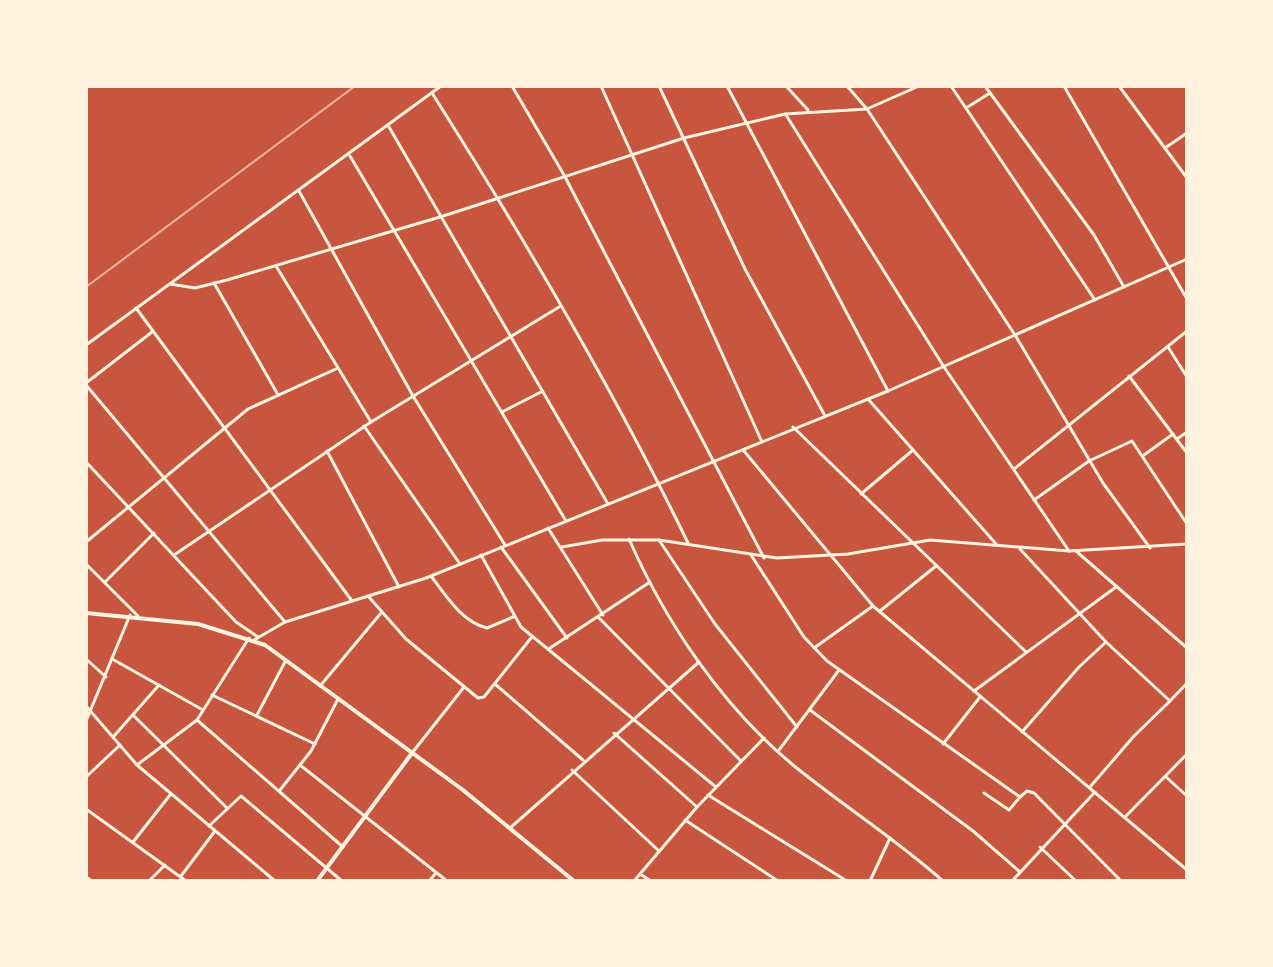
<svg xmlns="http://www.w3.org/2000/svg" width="1273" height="967" font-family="Barlow,sans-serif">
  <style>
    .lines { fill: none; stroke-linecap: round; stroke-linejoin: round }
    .minor { stroke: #fff3e0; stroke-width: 3 }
    .tertiary { stroke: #fff3e0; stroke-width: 4 }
    .rail { stroke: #e9b49f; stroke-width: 2 }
  </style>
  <rect width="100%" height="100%" fill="#c8553d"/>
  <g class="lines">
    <!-- minor -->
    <g class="minor">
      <polyline points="512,86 564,175 764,558"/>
      <polyline points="601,86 762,442"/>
      <polyline points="659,86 745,269 824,414"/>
      <polyline points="727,86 888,391"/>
      <polyline points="786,86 808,110"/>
      <polyline points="847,86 867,109 1015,335 1103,483 1150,548"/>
      <polyline points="951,86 1095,300"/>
      <polyline points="985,86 1094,235 1124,287"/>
      <polyline points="1064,86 1187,299"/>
      <polyline points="1119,86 1187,178"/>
      <path d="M432 93C524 238 613 388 688 543"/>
      <polyline points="966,108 990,93"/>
      <polyline points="786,115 944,367 1069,551"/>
      <polyline points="389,127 608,504"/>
      <polyline points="1165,148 1187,133"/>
      <polyline points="350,156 566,521"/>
      <polyline points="299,191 413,396 505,545"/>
      <polyline points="276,266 371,422"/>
      <polyline points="214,283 277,393"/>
      <polyline points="170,284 195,288 227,280 440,217 684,138 785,114 867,109 919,86"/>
      <polyline points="136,308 352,601"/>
      <polyline points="86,345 441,86"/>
      <polyline points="1168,347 1187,377"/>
      <polyline points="1129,376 1187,453"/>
      <polyline points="86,383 152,332"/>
      <polyline points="86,385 285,622"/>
      <polyline points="868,399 997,545"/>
      <polyline points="502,412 541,392"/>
      <polyline points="364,426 460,564"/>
      <polyline points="793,427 1026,652"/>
      <polyline points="1177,439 1187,432"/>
      <polyline points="327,451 399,587"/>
      <polyline points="744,451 873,606 1187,870"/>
      <polyline points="1144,455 1173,434"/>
      <polyline points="86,462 236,622 258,637"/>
      <polyline points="1014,469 1187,331"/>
      <polyline points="861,494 913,450"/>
      <polyline points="1034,500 1089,461 1132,441 1187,524"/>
      <polyline points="548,528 603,615"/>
      <path d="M629 539C666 623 722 706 793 765 842 805 896 839 943 881"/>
      <polyline points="659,540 715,624 797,727"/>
      <polyline points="86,542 248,409 338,368"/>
      <polyline points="501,547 567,638"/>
      <polyline points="562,547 602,540 659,540 777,558 848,554 930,540 1069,551 1187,544"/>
      <polyline points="1020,549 1106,642 1170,701 1134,736 1090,787"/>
      <polyline points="1076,551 1187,648"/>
      <polyline points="174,555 371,422 559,307"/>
      <polyline points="481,555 521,627 716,787"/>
      <polyline points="751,555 804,637 827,661 1020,797 1027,791 1034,793 1121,881"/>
      <polyline points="86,564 138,616"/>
      <path d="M431 576C446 596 462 622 487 628L513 617"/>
      <polyline points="106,581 154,533"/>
      <polyline points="368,596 406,639 478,698 484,697 531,638"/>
      <polyline points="880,611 936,566"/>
      <polyline points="599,618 741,761"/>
      <polyline points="254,640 285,622 426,578 888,391 1187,259"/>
      <polyline points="550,648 650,582"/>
      <polyline points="814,648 873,606"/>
      <polyline points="86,659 106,677"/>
      <polyline points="114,660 203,710"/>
      <polyline points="495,684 583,760"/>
      <polyline points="320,686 381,613"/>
      <polyline points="974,691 1116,587"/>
      <polyline points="212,695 315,744"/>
      <polyline points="1170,701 1187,683"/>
      <polyline points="86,706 137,765 275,881"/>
      <polyline points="810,710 973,831 1020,872"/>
      <polyline points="257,715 286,660"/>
      <polyline points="134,716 227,808"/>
      <polyline points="197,720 343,847"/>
      <polyline points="86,721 130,615"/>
      <polyline points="1022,732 1079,667 1106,642"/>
      <polyline points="614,733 697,807"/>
      <polyline points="114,736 159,685"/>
      <polyline points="943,744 980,697"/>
      <polyline points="779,750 839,670"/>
      <polyline points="412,753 464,687"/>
      <polyline points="137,765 197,720 249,638"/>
      <polyline points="300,765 447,881"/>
      <polyline points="572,770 659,851"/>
      <polyline points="86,777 120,745"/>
      <polyline points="1166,777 1187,796"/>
      <polyline points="280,790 311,751 338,699"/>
      <polyline points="984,793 1009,810 1020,797"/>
      <polyline points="708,795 847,881"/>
      <polyline points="86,809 186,881"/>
      <polyline points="1125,817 1187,754"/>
      <polyline points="685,820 778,881"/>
      <polyline points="209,826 241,796 342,881"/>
      <polyline points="510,828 699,662"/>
      <polyline points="133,842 170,795"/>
      <polyline points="1040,847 1076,881"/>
      <polyline points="640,874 651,881"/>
      <polyline points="181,876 215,831"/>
      <polyline points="86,877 92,881"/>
      <polyline points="149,881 165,865"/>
      <polyline points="429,881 436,873"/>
      <polyline points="634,881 697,807 764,738"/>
      <polyline points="870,881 890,838"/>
      <polyline points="1012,881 1095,792"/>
    </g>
    <!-- tertiary -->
    <g class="tertiary">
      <polyline points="86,613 198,624 265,645 463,790 574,881"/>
      <polyline points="317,881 412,753"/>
    </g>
    <!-- rail -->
    <polyline class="rail" points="86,287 355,86"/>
  </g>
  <!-- border -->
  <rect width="1273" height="967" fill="none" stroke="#fff3e0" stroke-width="176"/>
</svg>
